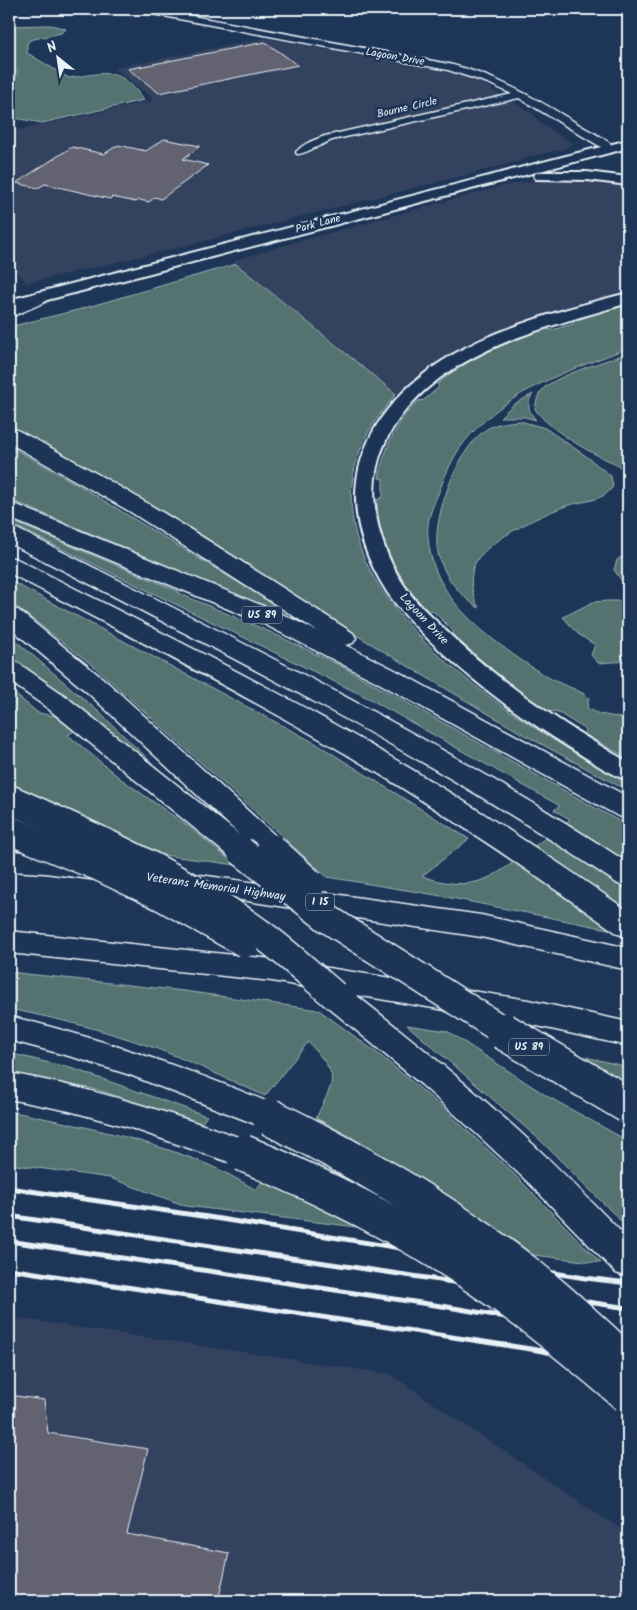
<svg xmlns="http://www.w3.org/2000/svg" width="637" height="1610" font-family="Kalam,sans-serif">
  <style>
    .built { fill: #32425e }
    .green { fill: #537270; stroke: #9eb2b4 }
    .building { fill: #64626f; stroke: #e8f1f8 }
    .lines { fill: none; stroke-linecap: round; stroke-linejoin: round }
    .street-casing { stroke: #e8f1f8; stroke-width: 3 }
    .secondary-casing { stroke: #e8f1f8; stroke-width: 4 }
    .highway-casing { stroke: #e8f1f8; stroke-width: 3 }
    .street { fill: #1d3557; fill-rule: evenodd }
    .secondary { fill: #1d3557; fill-rule: evenodd }
    .highway { fill: #1d3557; fill-rule: evenodd }
    .rail { stroke: #e8f1f8; stroke-width: 5 }
    .highway-bridge-far1-casing { stroke: #e8f1f8; stroke-width: 31; stroke-linecap: butt }
    .highway-bridge-casing { stroke: #e8f1f8; stroke-width: 39; stroke-linecap: butt }
    .highway-bridge-far1 { stroke: #1d3557; stroke-width: 28 }
    .highway-bridge { stroke: #1d3557; stroke-width: 36 }
    .labels { text-anchor: middle; dominant-baseline: central; stroke-width: 5; stroke-linejoin: round; paint-order: stroke }
    .far-street-label { font-size: 11px; fill: #e8f1f8; stroke: #1d3557 }
    .shield { fill: #1d3557; stroke: #abb9c8; stroke-width: 1 }
    .shield-label { font-size: 11px; font-weight: bold; fill: #e8f1f8 }
    .street-label { font-size: 12px; fill: #e8f1f8; stroke: #1d3557 }
  </style>
  <rect width="100%" height="100%" fill="#1d3557"/>
  <filter id="ink" filterUnits="userSpaceOnUse"><feTurbulence type="fractalNoise" baseFrequency=".02" numOctaves="2"/><feDisplacementMap in="SourceGraphic" scale="10" xChannelSelector="R" yChannelSelector="G"/><feConvolveMatrix kernelMatrix="1 2 1 2 8 2 1 2 1" color-interpolation-filters="sRGB"/></filter>
  <g filter="url(#ink)">
    <!-- built -->
    <g class="built">
      <polygon points="266,38 446,72 478,81 533,114 540,122 573,144 565,149 531,156 517,162 177,248 27,283 9,264 9,132 155,100 114,68"/>
      <polygon points="568,178 628,184 628,291 523,323 486,337 436,363 396,394 233,261 281,246 502,186 535,180"/>
      <polygon points="9,1317 390,1374 622,1530 628,1536 628,1601 9,1601"/>
    </g>
    <!-- green -->
    <g class="green">
      <path d="M51 25 66 29 61 33 30 40 27 44V53L69 78C106 73 119 65 144 100L42 123 9 117V85L14 82 18 71H9V26Z"/>
      <path d="M236 264 396 394C387 406 376 418 369 431 285 588 518 721 628 784V791L521 733 421 674 270 583 114 483 9 427V327L81 309Z"/>
      <path d="M628 304V348C587 364 544 378 508 402 490 414 465 437 455 456 448 468 443 481 438 494 432 508 426 522 428 537 430 566 443 590 462 611 483 634 519 660 546 676 558 684 573 687 586 695L589 698 587 708 599 714 628 719V758L584 734 586 730 556 711 549 712C514 689 481 664 451 635L454 632 433 611H427C399 579 378 543 377 500L383 497V479L379 478C384 448 397 422 418 401L424 400 439 387 437 384C468 358 507 342 546 329L552 330 573 324V321Z"/>
      <path d="M628 353V469L626 470C620 468 617 464 612 462 590 453 548 429 535 409 536 401 538 394 544 388 558 375 609 360 628 353Z"/>
      <path d="M533 394C526 403 528 411 536 420L525 417H500L514 404Z"/>
      <path d="M520 421 545 428 586 456 611 476 613 486C605 501 583 501 569 505 544 513 491 539 477 560 468 574 471 594 479 608 458 595 439 570 437 546 434 514 458 450 484 431 494 423 508 422 520 421Z"/>
      <polygon points="9,446 78,485 282,609 278,612 9,499"/>
      <path d="M9 520 178 591V593L268 631 345 668 628 826V933L436 895 327 877 95 667 9 601V580L315 743 469 839 422 876C475 894 492 879 533 847 545 838 559 829 570 819L554 810 560 806 368 698 9 523Z"/>
      <polygon points="628,552 628,589 614,570 617,560"/>
      <polygon points="608,601 628,601 628,661 598,663 591,655 595,645 578,634 563,617 593,602"/>
      <polygon points="9,635 99,712 169,779 77,705 9,655"/>
      <polygon points="9,682 15,694 38,713 55,716 74,731 68,735 121,779 185,824 236,865 156,854 9,788"/>
      <path d="M9 972 184 991 319 1010 381 1056 441 1106 514 1174 601 1263 533 1255 447 1195 358 1141 316 1118C336 1077 340 1077 308 1042L265 1096C236 1083 207 1069 178 1057 124 1035 66 1020 9 1009Z"/>
      <polygon points="407,1025 447,1031 547,1096 628,1141 628,1228 540,1140"/>
      <polygon points="9,1053 74,1069 207,1116 201,1124 98,1090 9,1073"/>
      <polygon points="569,1053 628,1067 628,1087"/>
      <path d="M9 1111C77 1125 144 1138 209 1165 225 1172 241 1181 256 1190L263 1180 357 1227 186 1206 110 1178 9 1164Z"/>
    </g>
    <!-- building -->
    <g class="building">
      <polygon points="265,42 298,65 159,93 128,69"/>
      <polygon points="164,139 200,146 183,159 208,165 161,199 155,197 149,202 139,200 136,202 112,197 110,199 45,184 38,188 16,183 72,147 104,154 118,145 146,151"/>
      <polygon points="9,1395 44,1400 48,1433 148,1449 127,1534 229,1553 218,1601 9,1601"/>
    </g>
    <g class="lines">
      <defs>
        <path id="street" d="M138 9H155L449 64C498 76 540 101 583 127 593 133 607 139 615 148L614 150H606L519 98 332 140C324 143 303 155 297 154L296 152C304 143 314 140 325 136L512 94 488 83 448 70 142 12Z"/>
        <g id="secondary">
          <polygon points="628,140 628,148 9,310 9,300"/>
          <polygon points="541,172 587,172 628,177 628,185 587,180 536,179 534,176 536,173"/>
          <path d="M628 293V303C573 320 515 333 465 362 427 383 392 416 379 459 366 502 381 552 406 588 415 602 428 613 439 624 495 680 560 723 628 762V780C612 775 597 765 583 756 544 732 507 707 472 678 445 656 406 620 387 592 326 497 359 410 452 355 501 326 572 307 628 293Z"/>
        </g>
        <g id="highway">
          <polygon points="38,292 45,294 47,298 45,302 9,318 9,305"/>
          <path d="M9 429 17 430C133 490 242 562 353 633L356 638 353 643 345 645 395 670 628 797V818L618 816 377 682 262 623 9 518V503L17 505 280 613 317 631 129 511 9 443Z"/>
          <path d="M9 527 17 529C225 634 434 735 628 863V887L618 884C424 753 217 649 9 543Z"/>
          <path d="M9 557 17 559C122 613 229 665 332 723 434 780 533 844 628 911V937L618 934C519 863 419 795 313 735 213 678 111 626 9 573Z"/>
          <path d="M9 608 18 610 106 681 281 841 285 848 281 855C269 859 262 856 253 848L255 851 251 858 241 861 231 858 46 707 9 681V661L18 663 64 695 240 835 88 693 9 627Z"/>
          <path d="M9 851C41 853 76 854 107 863L111 870 107 877 97 880 45 873 9 871Z"/>
          <polygon points="179,872 481,915 628,948 628,970 481,937 169,889 165,882 169,875"/>
          <path d="M9 931 272 959 528 1000 628 1022V1046L528 1024 356 995C412 1039 467 1084 520 1132 557 1166 593 1203 628 1239V1277L616 1273 532 1186 479 1136 422 1085 323 1003 319 995 322 990 272 981 9 953Z"/>
          <path d="M9 1016C103 1039 193 1070 282 1108L286 1117 282 1126 270 1130 130 1075 76 1058 9 1040Z"/>
          <path d="M9 1073C94 1088 174 1114 255 1143L260 1153 255 1163 243 1167 128 1127 69 1111 9 1099Z"/>
        </g>
      </defs>
      <!-- street casing -->
      <use href="#street" class="street-casing"/>
      <!-- secondary casing -->
      <use href="#secondary" class="secondary-casing"/>
      <!-- highway casing -->
      <use href="#highway" class="highway-casing"/>
      <!-- street -->
      <use href="#street" class="street"/>
      <!-- secondary -->
      <use href="#secondary" class="secondary"/>
      <!-- highway -->
      <use href="#highway" class="highway"/>
      <!-- rail -->
      <g class="rail">
        <polyline points="9,1188 208,1217 585,1278 628,1283"/>
        <polyline points="9,1216 628,1308"/>
        <polyline points="9,1241 448,1307 628,1338"/>
        <polyline points="9,1269 537,1350 628,1368"/>
      </g>
      <defs>
        <g id="highway-bridge-far1">
          <path d="M9 799C97 838 186 878 264 936 288 954 311 975 334 995"/>
          <polyline points="9,830 100,867 163,897 245,943"/>
          <polyline points="271,848 311,884"/>
          <polyline points="241,851 328,919 505,1032"/>
        </g>
        <g id="highway-bridge">
          <polyline points="503,1031 628,1105"/>
          <path d="M270 1117C361 1162 449 1213 529 1276 563 1304 596 1334 628 1365"/>
          <path d="M243 1153C319 1185 393 1221 463 1267 521 1305 575 1349 628 1395"/>
        </g>
      </defs>
      <!-- highway-bridge-far1 casing -->
      <use href="#highway-bridge-far1" class="highway-bridge-far1-casing"/>
      <!-- highway-bridge casing -->
      <use href="#highway-bridge" class="highway-bridge-casing"/>
      <!-- highway-bridge-far1 -->
      <use href="#highway-bridge-far1" class="highway-bridge-far1"/>
      <!-- highway-bridge -->
      <use href="#highway-bridge" class="highway-bridge"/>
    </g>
  </g>
  <g class="labels">
    <!-- far-street labels -->
    <g class="far-street-label">
      <text transform="translate(395 57) rotate(10)">Lagoon Drive</text>
      <text transform="translate(407 108) rotate(-13)">Bourne Circle</text>
      <text transform="translate(318 224) rotate(-15)">Park Lane</text>
    </g>
    <!-- shield labels -->
    <g class="shield">
      <rect x="242" y="606.5" width="40" height="17" rx="4"/>
      <rect x="306" y="893.5" width="28" height="17" rx="4"/>
      <rect x="509" y="1038.5" width="40" height="17" rx="4"/>
    </g>
    <g class="shield-label">
      <text x="262" y="615">US 89</text>
      <text x="320" y="902">I 15</text>
      <text x="529" y="1047">US 89</text>
    </g>
    <!-- street labels -->
    <g class="street-label">
      <text transform="translate(424 619) rotate(47)">Lagoon Drive</text>
      <text transform="translate(216 887) rotate(8)">Veterans Memorial Highway</text>
    </g>
  </g>
  <!-- margin -->
  <rect width="637" height="1610" fill="none" stroke="#1d3557" stroke-width="30"/>
  <rect x="15" y="15" width="607" height="1580" fill="none" stroke="#e8f1f8" stroke-width="2" filter="url(#ink)"/>
  <!-- north arrow -->
  <g transform="translate(58 58) rotate(330)" stroke="#1d3557" stroke-width="4" paint-order="stroke">
  <path d="M0-4L9 19L0 12L-9 19Z" fill="#e8f1f8"/>
  <text y="-8" font-size="14" font-weight="bold" text-anchor="middle" fill="#e8f1f8">N</text>
  </g>
</svg>
